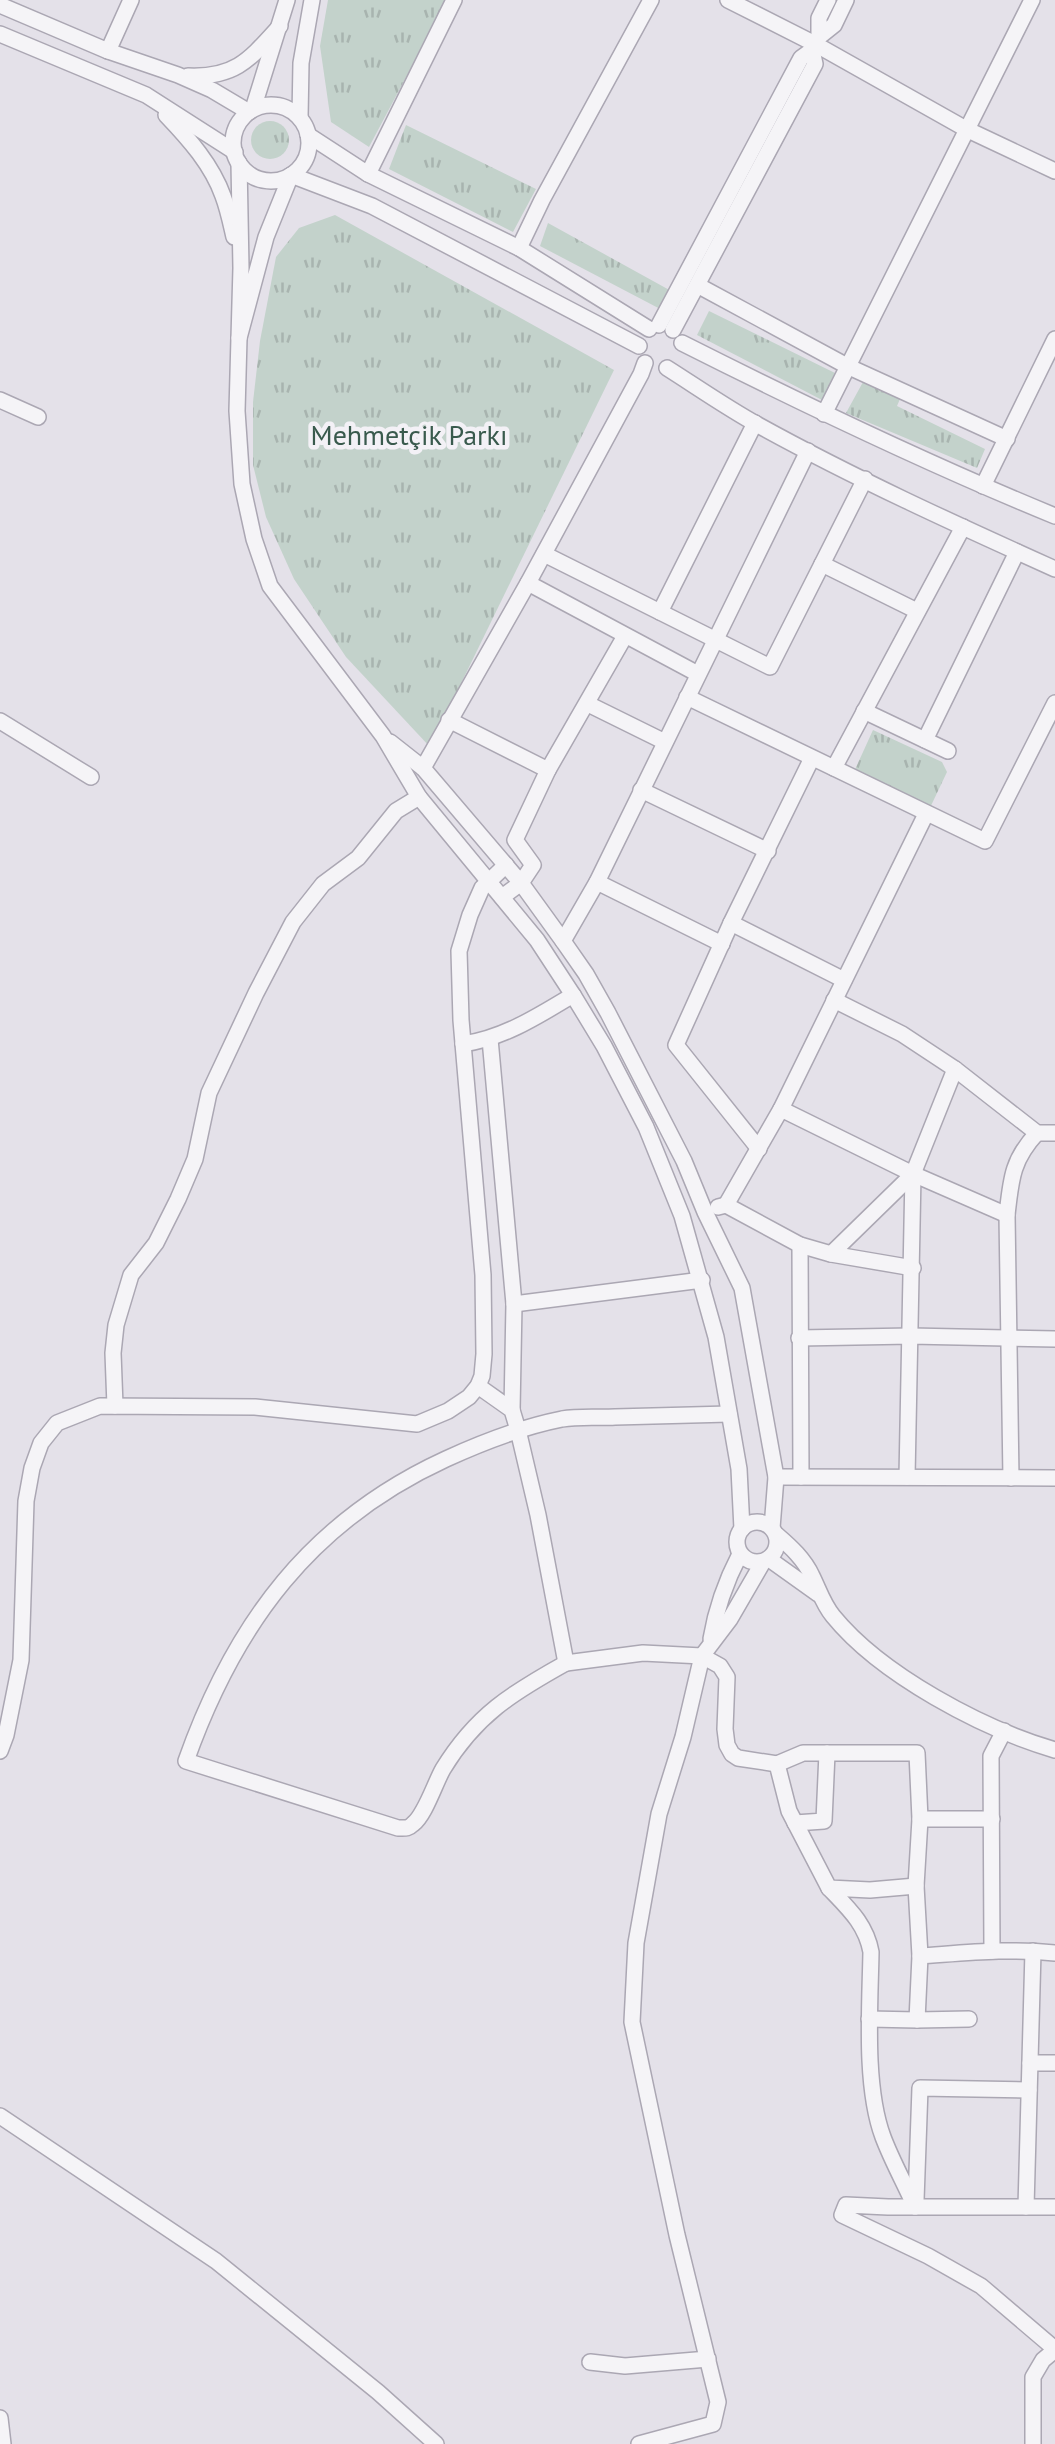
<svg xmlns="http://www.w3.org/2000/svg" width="1055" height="2444" font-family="'PT Sans',sans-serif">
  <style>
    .grass { fill: url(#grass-tufts) }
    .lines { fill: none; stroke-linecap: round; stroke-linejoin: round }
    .minor-casing { stroke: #aba7b3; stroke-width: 18 }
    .minor { stroke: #f5f4f7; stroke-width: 15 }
    .labels { text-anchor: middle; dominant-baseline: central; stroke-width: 9; stroke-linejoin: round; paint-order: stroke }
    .park-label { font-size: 28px; fill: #395a4d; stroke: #f3f1f6 }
  </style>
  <defs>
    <pattern id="grass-tufts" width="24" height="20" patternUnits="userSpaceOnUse" patternTransform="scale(2.5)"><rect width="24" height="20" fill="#c3d2cb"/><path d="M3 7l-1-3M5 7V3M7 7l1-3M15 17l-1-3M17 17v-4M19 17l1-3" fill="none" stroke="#a8b4af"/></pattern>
  </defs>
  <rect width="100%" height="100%" fill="#e4e1e9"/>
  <!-- grass -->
  <g class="grass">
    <polygon points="328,0 447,0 369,147 331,122 320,46"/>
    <circle cx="270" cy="140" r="19"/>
    <polygon points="406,125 536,189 513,232 389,169"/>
    <polygon points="335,215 614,370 430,747 346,657 294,579 266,517 253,465 253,402 260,341 276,257 299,228"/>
    <polygon points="548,223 673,292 664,311 540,246"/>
    <polygon points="709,311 835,373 822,400 697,335"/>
    <polygon points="863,382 900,399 897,406 985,449 977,468 846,413"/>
    <polygon points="873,730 942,762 947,772 928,812 853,774"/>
  </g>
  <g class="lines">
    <defs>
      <g id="minor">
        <polyline points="728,0 815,44 966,129 1055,171"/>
        <polyline points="0,5 108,51 178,75 212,90 249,112"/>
        <polyline points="0,34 146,95 235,152"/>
        <polyline points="819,37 819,18 828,0"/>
        <polyline points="108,51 131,0"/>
        <path d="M188 76C236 78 250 59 280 26"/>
        <circle cx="271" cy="143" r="38"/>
        <polyline points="253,109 287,0"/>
        <path d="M166 115C189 139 212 165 223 196 228 209 231 224 234 237"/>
        <polyline points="300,117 301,63 312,0"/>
        <polyline points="308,135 368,174 519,248 649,329"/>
        <polyline points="239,163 241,268 239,338 266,237 291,175 372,206 639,346"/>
        <polyline points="368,174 454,0"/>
        <polyline points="519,248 542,200 651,0"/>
        <polyline points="699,286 847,366 1007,439"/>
        <polyline points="659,325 801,58 812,50 819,37 834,25 846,0"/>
        <polyline points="673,330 815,64 812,50"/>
        <polyline points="239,338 237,411 242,484 254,539 270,586 383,736 419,797 537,940 573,995 604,1046 646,1127 682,1216 716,1337 739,1469 742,1529"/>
        <path d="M682 343C805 405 928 464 1055 516"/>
        <path d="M667 368C697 387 727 408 758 425 854 478 955 524 1055 569"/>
        <polyline points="0,400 38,417"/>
        <polyline points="824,414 1032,0"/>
        <polyline points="983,486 1055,339"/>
        <polyline points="544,554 770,667 865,479"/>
        <polyline points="822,564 917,611"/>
        <polyline points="528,583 698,674"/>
        <polyline points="660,612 755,423"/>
        <polyline points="687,697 985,841 1055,703"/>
        <polyline points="588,704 665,742"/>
        <polyline points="864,711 948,751"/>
        <polyline points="449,720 548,770"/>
        <polyline points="0,721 91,777"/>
        <polyline points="925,740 1017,552"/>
        <polyline points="390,742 423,768 521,883 563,941 586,974 608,1013 684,1161 705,1212 742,1288 776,1477 772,1528"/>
        <polyline points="423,768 528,583 641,374 645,363"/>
        <polyline points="834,768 963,527"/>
        <polyline points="641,790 768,851"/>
        <polyline points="597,882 722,944"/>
        <polyline points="502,897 521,883 533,865 515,840 548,770 625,636"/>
        <polyline points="731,923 844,980"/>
        <polyline points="563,941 597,882 808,451"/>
        <polyline points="834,1000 902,1034 955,1069 1037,1133 1055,1133"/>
        <polyline points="490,1039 514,1304 512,1410"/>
        <path d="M463 1044C504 1038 538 1016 573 995"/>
        <polyline points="781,1109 913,1174 1007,1215"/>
        <polyline points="759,1149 676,1045 731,923 812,758"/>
        <polyline points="726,1205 781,1109 926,814"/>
        <polyline points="718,1207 726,1205 800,1245 831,1254 913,1268"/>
        <polyline points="800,1245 801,1477"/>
        <polyline points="831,1254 913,1174"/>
        <polyline points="514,1304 702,1280"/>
        <polyline points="799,1338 911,1336 1055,1339"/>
        <polyline points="478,1386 512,1410 518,1430 538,1515 566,1663 643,1653 702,1656 720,1666 727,1677 725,1729 727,1745 732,1754 738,1758 777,1764 789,1811 829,1888 870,1890 916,1886"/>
        <polyline points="115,1406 113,1353 116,1325 131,1275 156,1243 178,1199 195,1159 209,1093 256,993 293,922 323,884 358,858 396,811 419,797"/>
        <polyline points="776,1477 1055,1478"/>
        <polyline points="907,1477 913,1174 955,1069"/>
        <path d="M1011 1478 1007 1215C1011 1179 1012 1160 1037 1133"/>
        <circle cx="757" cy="1542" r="20"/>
        <path d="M777 1535C791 1547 804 1559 812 1576 819 1590 823 1604 833 1616 881 1675 983 1729 1055 1750"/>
        <polyline points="769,1559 818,1594"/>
        <path d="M711 1639C716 1609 726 1581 740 1554"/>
        <path d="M566 1663C512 1693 476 1715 443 1769 435 1783 425 1815 413 1824 408 1829 405 1828 398 1828L186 1761C235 1623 311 1521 446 1459 483 1442 522 1427 562 1419 579 1416 598 1418 615 1417 653 1416 691 1415 729 1414"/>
        <polyline points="0,1751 6,1735 21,1660 26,1501 32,1468 41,1443 57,1423 100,1406 255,1407 417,1424 448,1411 469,1397 478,1386 482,1376 484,1354 483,1275 461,1020 459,951 470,915 482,888 506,865"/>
        <polyline points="777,1764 803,1753 917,1753 920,1819 916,1886 920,1956 917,2020 969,2019"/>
        <polyline points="920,1819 992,1819"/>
        <polyline points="795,1823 824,1821 827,1753"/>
        <path d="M829 1888C848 1908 866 1924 871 1952 870 2007 864 2086 883 2137 892 2161 905 2184 915 2207"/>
        <polyline points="992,1951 991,1756 1004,1731"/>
        <path d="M920 1956C965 1953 1010 1948 1055 1953"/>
        <polyline points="869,2019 917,2020"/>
        <polyline points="1030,2063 1055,2063"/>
        <polyline points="0,2116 216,2261 378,2392 436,2444"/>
        <polyline points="916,2200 920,2088 1029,2090"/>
        <polyline points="1026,2207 1033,1951"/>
        <polyline points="1055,2207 888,2207 846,2205 842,2215 928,2256 981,2286 1055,2349"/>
        <polyline points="590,2362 625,2366 708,2359"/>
        <polyline points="0,2418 3,2444"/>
        <polyline points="639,2444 713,2424 718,2402 677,2235 632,2022 636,1943 659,1814 683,1737 702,1656 730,1619 763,1562"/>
        <polyline points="1033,2444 1033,2377 1043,2360 1055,2350"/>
      </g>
    </defs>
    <!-- minor casing -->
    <use href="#minor" class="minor-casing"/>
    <!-- minor -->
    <use href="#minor" class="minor"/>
  </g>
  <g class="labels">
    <!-- park labels -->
    <g class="park-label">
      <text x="409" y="434">Mehmetçik Parkı</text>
    </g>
  </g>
</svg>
